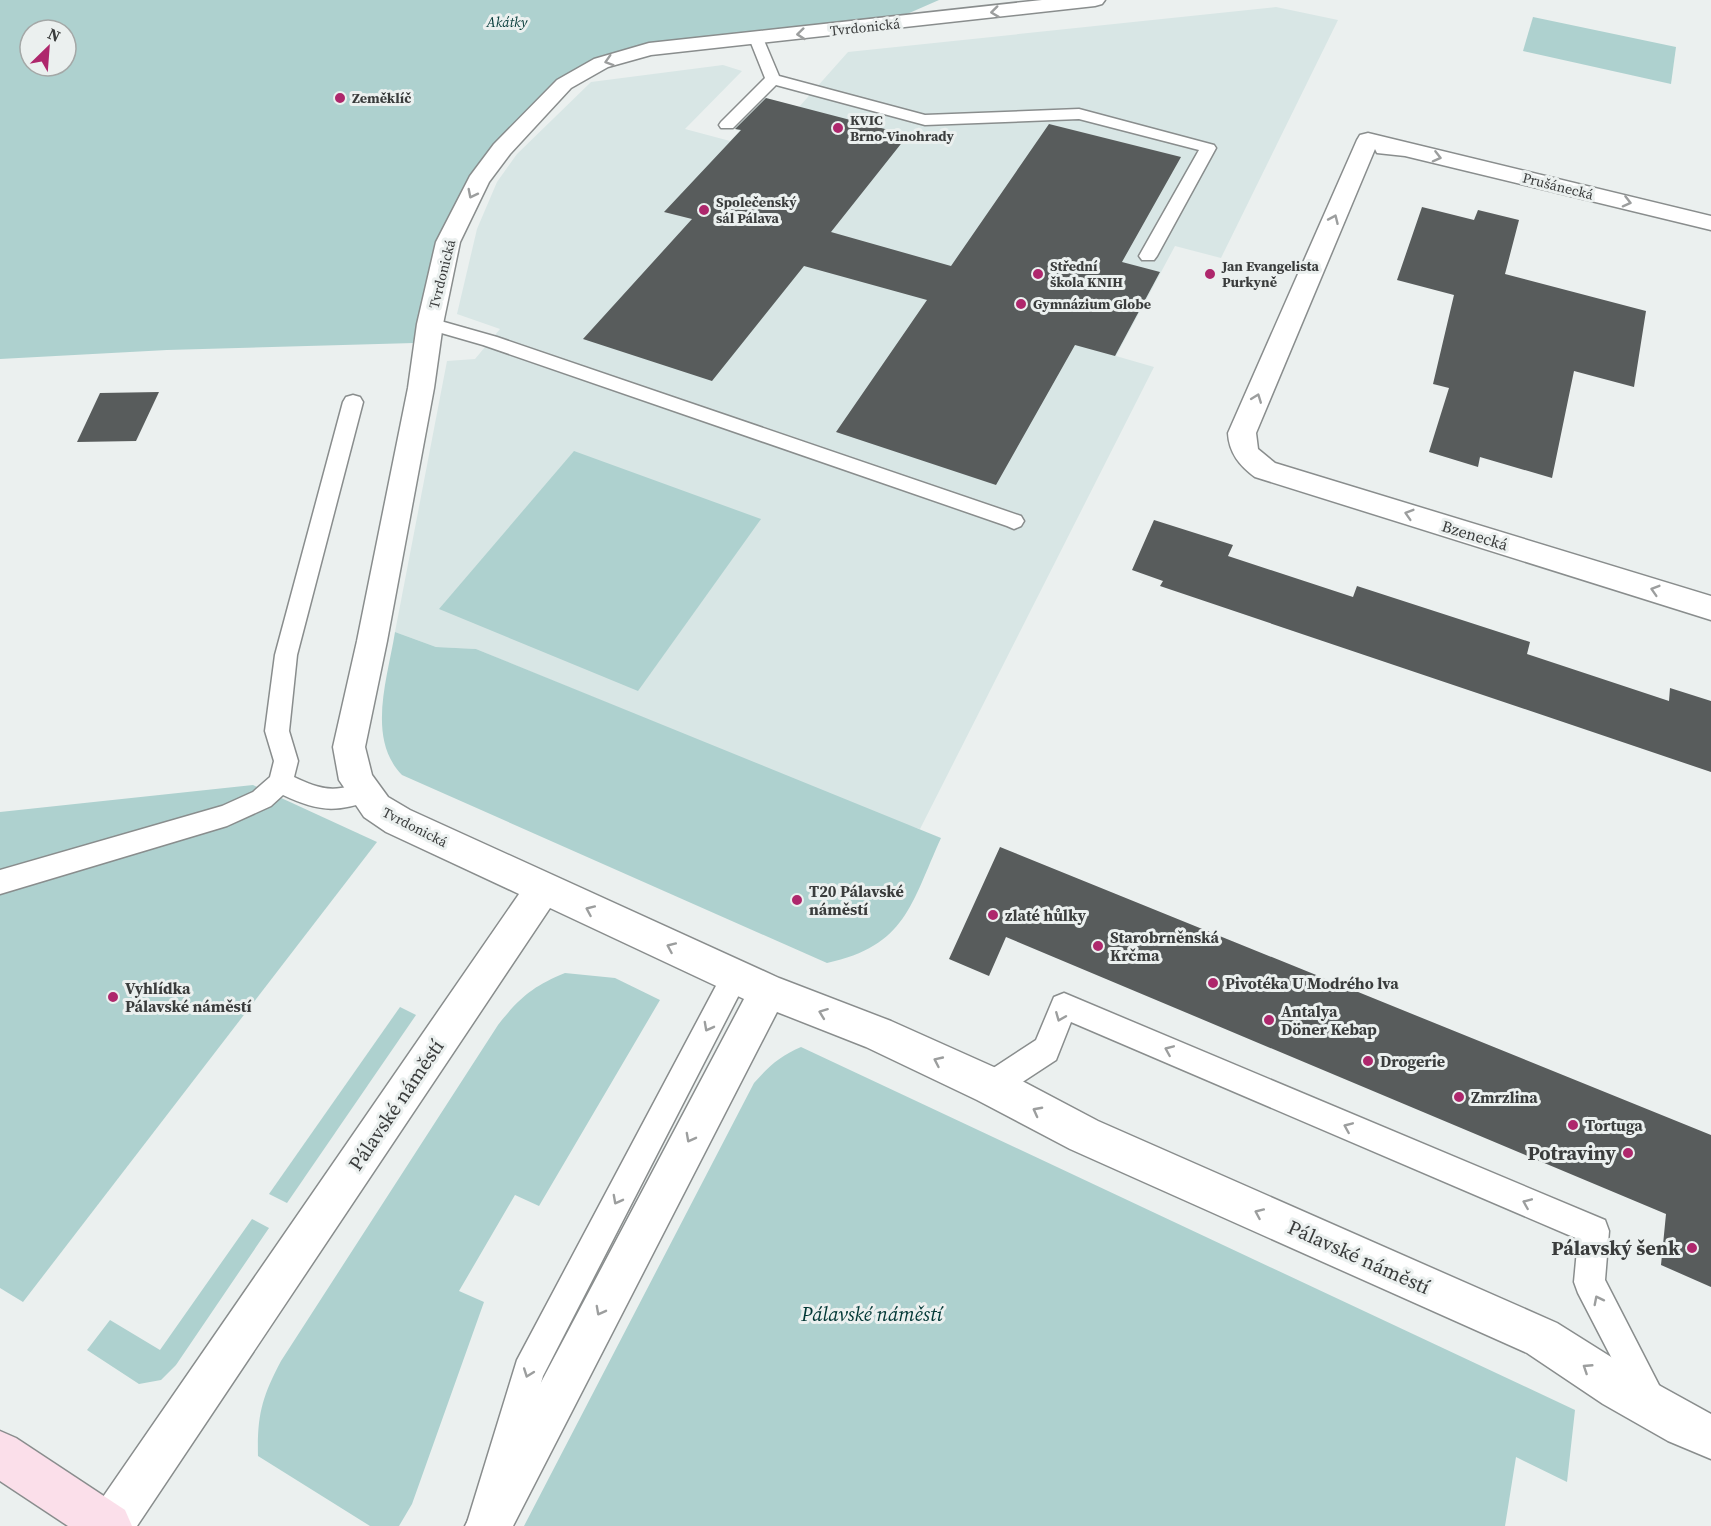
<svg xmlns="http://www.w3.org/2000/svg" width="1711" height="1526" font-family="'Source Serif 4',serif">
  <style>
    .built { fill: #d8e6e5 }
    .green { fill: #aed1cf; fill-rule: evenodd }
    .building { fill: #585c5c }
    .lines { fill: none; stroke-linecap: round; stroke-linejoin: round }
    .lane-casing { stroke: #898d8d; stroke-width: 3 }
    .street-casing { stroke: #898d8d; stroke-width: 3 }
    .secondary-casing { stroke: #898d8d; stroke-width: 3 }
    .lane { fill: #fff; fill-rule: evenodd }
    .street { fill: #fff; fill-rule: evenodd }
    .secondary { fill: #fbdfea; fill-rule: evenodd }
    .oneway { stroke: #9c9e9e }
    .poi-dot { fill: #ae276c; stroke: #ebf0ef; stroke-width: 2 }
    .labels { text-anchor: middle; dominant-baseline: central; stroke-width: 6; stroke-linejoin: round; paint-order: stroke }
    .far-park-label { font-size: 14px; font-style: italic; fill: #003735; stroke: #ebf0ef }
    .far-street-label { font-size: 14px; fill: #3a3c3c; stroke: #ebf0ef }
    .far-poi-label { font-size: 14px; font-weight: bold; fill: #3a3c3c; stroke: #ebf0ef; text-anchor: start }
    .street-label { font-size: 16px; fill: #3a3c3c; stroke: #ebf0ef }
    .poi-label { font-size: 16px; font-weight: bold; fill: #3a3c3c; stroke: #ebf0ef; text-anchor: start }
    .near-street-label { font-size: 20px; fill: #3a3c3c; stroke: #ebf0ef }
    .near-poi-label { font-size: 20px; font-weight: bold; fill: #3a3c3c; stroke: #ebf0ef; text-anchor: end }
    .near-park-label { font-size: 20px; font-style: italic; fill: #003735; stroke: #ebf0ef }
  </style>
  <rect width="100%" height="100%" fill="#ebf0ef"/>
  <!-- built -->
  <polygon class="built" points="1276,7 1338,20 1221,258 1175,246 1116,356 1154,367 920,829 900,823 476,649 436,647 395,632 447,361 475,359 500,329 457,314 477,229 497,182 517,154 591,82 723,65 742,71 685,129 730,141 740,131 734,128 762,97 799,107 848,52"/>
  <!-- green -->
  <g class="green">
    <path d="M0 0H939L907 14 659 45 591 65 449 219 414 343 167 350 0 359ZM30 30H66V66H30Z"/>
    <polygon points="1533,17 1676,47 1671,84 1523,51"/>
    <polygon points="574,451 761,519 638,691 439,609"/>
    <path d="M395 632 436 647 476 649 941 838C911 904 906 946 827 963L402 775C366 738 388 677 395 632Z"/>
    <polygon points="253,785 377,842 23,1302 0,1288 0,812"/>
    <path d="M565 973 615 978 660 1000 539 1206 515 1195 459 1291 484 1302 412 1504 399 1526H370L258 1456C257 1415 262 1397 281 1361L498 1025C519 998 533 986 565 973Z"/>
    <polygon points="400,1007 416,1015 287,1203 269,1194"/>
    <path d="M801 1047 1575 1410 1567 1482 1516 1457 1505 1526H524L754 1083C769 1066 780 1056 801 1047Z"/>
    <polygon points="252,1219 269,1228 176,1365 161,1380 139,1384 87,1350 110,1320 160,1350"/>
  </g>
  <!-- building -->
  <g class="building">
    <polygon points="766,98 908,135 831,232 951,266 1049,124 1181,157 1122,262 1160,272 1115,356 1075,345 996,485 836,432 927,300 804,266 712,381 583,339 692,219 664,212 741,130 735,129"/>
    <polygon points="1422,207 1474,220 1478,210 1519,220 1505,274 1646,311 1634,387 1574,371 1552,478 1480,457 1478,467 1429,452 1449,388 1433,384 1454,295 1397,280"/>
    <polygon points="159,392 136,441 77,442 100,393"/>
    <polygon points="1154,520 1233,545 1228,556 1353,597 1357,586 1530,642 1527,654 1669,701 1670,688 1711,701 1711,772 1160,586 1163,581 1132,570"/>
    <polygon points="1000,847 1711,1135 1711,1287 1661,1265 1666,1214 1006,937 989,976 949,959"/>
  </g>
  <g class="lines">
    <defs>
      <g id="lane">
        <polygon points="756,34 763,38 779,76 925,115 1079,109 1214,145 1216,148 1157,256 1154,260 1142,260 1139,256 1199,150 1079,119 925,125 776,85 733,128 721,128 719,125 721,122 765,78 749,38"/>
        <polygon points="430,318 497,337 1021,516 1024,521 1021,526 1014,529 1007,526 483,345 424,328 421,324 424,320"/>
        <path d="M353 395 360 397 363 402 297 655 289 731 298 761 294 777C309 784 324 791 341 788 353 787 362 780 374 785L377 792 374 799C337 813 319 812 283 795L271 806 227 826 0 894V870L222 806 253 792 270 777 274 761 265 731 275 655 343 402 346 397Z"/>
        <polygon points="735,963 744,967 748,976 744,985 543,1376 500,1526 466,1526 517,1360 726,967"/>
        <polygon points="1064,993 1605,1220 1609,1231 1605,1280 1661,1389 1666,1400 1661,1411 1650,1416 1639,1411 1578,1293 1574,1282 1578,1239 1071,1022 1056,1060 1001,1096 991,1100 981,1096 977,1086 981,1076 1036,1040 1054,997"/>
      </g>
      <g id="street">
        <polygon points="1042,0 1105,0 1102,4 1095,6 651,55 608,67 571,88 510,154 489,182 460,242 443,324 434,388 387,641 365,747 372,775 388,797 410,810 779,978 891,1021 1005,1072 1098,1121 1557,1323 1635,1372 1711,1414 1711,1459 1668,1441 1603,1404 1527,1353 1070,1149 977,1100 866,1047 777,1012 513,1526 465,1526 744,999 550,908 137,1526 87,1526 94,1510 519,894 386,832 364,817 339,780 333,747 357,641 408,388 417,324 436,242 470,176 494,144 557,80 594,59 649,43"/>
        <path d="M1368 133 1711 216V230L1405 156 1377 153 1375 149 1256 433 1258 449 1275 463 1711 596V620L1255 477C1240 466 1229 453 1228 433L1357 140 1360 135Z"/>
      </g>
      <polygon id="secondary" points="0,1431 16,1438 125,1510 132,1526 68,1526 0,1481"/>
    </defs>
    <!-- lane casing -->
    <use href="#lane" class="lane-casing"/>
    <!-- street casing -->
    <use href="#street" class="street-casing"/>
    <!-- secondary casing -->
    <use href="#secondary" class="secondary-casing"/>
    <!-- lane -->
    <use href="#lane" class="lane"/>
    <!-- street -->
    <use href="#street" class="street"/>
    <!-- secondary -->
    <use href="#secondary" class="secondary"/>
  </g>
  <!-- one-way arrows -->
  <defs><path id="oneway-chevron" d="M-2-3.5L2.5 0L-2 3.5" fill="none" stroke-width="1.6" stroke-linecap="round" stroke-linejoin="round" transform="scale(1.5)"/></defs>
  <g class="oneway">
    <use href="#oneway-chevron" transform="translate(995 12) rotate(173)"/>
    <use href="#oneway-chevron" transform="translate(801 34) rotate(174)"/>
    <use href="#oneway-chevron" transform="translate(609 61) rotate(163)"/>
    <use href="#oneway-chevron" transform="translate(1437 157) rotate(14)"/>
    <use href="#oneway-chevron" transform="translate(472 194) rotate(117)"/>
    <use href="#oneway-chevron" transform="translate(1627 202) rotate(14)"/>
    <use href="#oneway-chevron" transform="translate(1334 219) rotate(-66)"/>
    <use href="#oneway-chevron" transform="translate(1257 398) rotate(-69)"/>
    <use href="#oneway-chevron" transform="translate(1409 514) rotate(-163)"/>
    <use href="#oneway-chevron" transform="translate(1655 590) rotate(-163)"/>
    <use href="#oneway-chevron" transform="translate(590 910) rotate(-156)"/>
    <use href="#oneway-chevron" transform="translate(671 947) rotate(-156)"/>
    <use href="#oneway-chevron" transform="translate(823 1013) rotate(-159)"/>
    <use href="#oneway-chevron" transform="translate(1060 1017) rotate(112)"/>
    <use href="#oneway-chevron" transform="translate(708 1027) rotate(118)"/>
    <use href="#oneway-chevron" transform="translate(1169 1050) rotate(-157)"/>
    <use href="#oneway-chevron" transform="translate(938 1061) rotate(-155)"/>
    <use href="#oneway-chevron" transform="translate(1037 1111) rotate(-152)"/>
    <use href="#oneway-chevron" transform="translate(1348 1127) rotate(-157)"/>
    <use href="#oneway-chevron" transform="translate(690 1138) rotate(118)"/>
    <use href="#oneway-chevron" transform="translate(617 1200) rotate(118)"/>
    <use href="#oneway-chevron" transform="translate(1527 1203) rotate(-157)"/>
    <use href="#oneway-chevron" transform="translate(1259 1213) rotate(-156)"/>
    <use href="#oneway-chevron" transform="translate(1598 1300) rotate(-117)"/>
    <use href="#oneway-chevron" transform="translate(600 1311) rotate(118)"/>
    <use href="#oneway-chevron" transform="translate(1587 1368) rotate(-147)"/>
    <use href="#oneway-chevron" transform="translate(528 1373) rotate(110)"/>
  </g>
  <!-- markers -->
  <g class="poi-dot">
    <circle cx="340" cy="98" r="6"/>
    <circle cx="838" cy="128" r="6"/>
    <circle cx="704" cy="210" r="6"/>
    <circle cx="1038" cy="274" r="6"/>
    <circle cx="1210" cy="274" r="6"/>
    <circle cx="1021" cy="304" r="6"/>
    <circle cx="797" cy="900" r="6"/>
    <circle cx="993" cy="915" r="6"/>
    <circle cx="1098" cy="946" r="6"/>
    <circle cx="1213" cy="983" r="6"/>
    <circle cx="113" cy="997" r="6"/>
    <circle cx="1269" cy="1020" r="6"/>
    <circle cx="1368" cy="1061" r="6"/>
    <circle cx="1459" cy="1097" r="6"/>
    <circle cx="1573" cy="1125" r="6"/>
    <circle cx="1628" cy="1153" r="6"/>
    <circle cx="1692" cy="1248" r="6"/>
  </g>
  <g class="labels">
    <!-- far-park labels -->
    <g class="far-park-label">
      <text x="507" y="22">Akátky</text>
    </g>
    <!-- far-street labels -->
    <g class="far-street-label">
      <text transform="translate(865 27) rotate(-6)">Tvrdonická</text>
      <text transform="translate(1558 186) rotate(14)">Prušánecká</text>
      <text transform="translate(442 274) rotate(-76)">Tvrdonická</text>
      <text transform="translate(415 827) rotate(27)">Tvrdonická</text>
    </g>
    <!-- far-poi labels -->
    <g class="far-poi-label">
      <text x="352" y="98">Zeměklíč</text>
      <text x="850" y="120">KVIC<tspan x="850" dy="16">Brno-Vinohrady</tspan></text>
      <text x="716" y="202">Společenský<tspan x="716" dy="16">sál Pálava</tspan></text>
      <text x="1050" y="266">Střední<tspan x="1050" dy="16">škola KNIH</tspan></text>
      <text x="1222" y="266">Jan Evangelista<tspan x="1222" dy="16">Purkyně</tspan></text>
      <text x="1033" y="304">Gymnázium Globe</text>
    </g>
    <!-- street labels -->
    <g class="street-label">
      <text transform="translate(1475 535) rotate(17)">Bzenecká</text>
    </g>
    <!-- poi labels -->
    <g class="poi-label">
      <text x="809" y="891">T20 Pálavské<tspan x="809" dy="18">náměstí</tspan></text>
      <text x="1005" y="915">zlaté hůlky</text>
      <text x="1110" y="937">Starobrněnská<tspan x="1110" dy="18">Krčma</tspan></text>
      <text x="1225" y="983">Pivotéka U Modrého lva</text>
      <text x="125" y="988">Vyhlídka<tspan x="125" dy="18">Pálavské náměstí</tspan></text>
      <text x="1281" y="1011">Antalya<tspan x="1281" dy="18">Döner Kebap</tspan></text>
      <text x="1380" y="1061">Drogerie</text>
      <text x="1471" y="1097">Zmrzlina</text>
      <text x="1585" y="1125">Tortuga</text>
    </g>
    <!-- near-street labels -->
    <g class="near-street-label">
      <text transform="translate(396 1105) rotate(-56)">Pálavské náměstí</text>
      <text transform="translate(1359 1257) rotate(24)">Pálavské náměstí</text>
    </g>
    <!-- near-poi labels -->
    <g class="near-poi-label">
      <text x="1616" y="1153">Potraviny</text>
      <text x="1680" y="1248">Pálavský šenk</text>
    </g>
    <!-- near-park labels -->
    <g class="near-park-label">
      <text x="872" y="1314">Pálavské náměstí</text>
    </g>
  </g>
  <!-- north arrow -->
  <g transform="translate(48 48) rotate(25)"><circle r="28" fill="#ebf0ef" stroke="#a4a8a7" stroke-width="1.5"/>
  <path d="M0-4.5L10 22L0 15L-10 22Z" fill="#ae276c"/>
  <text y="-9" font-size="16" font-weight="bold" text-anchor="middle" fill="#3a3c3c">N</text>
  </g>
</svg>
